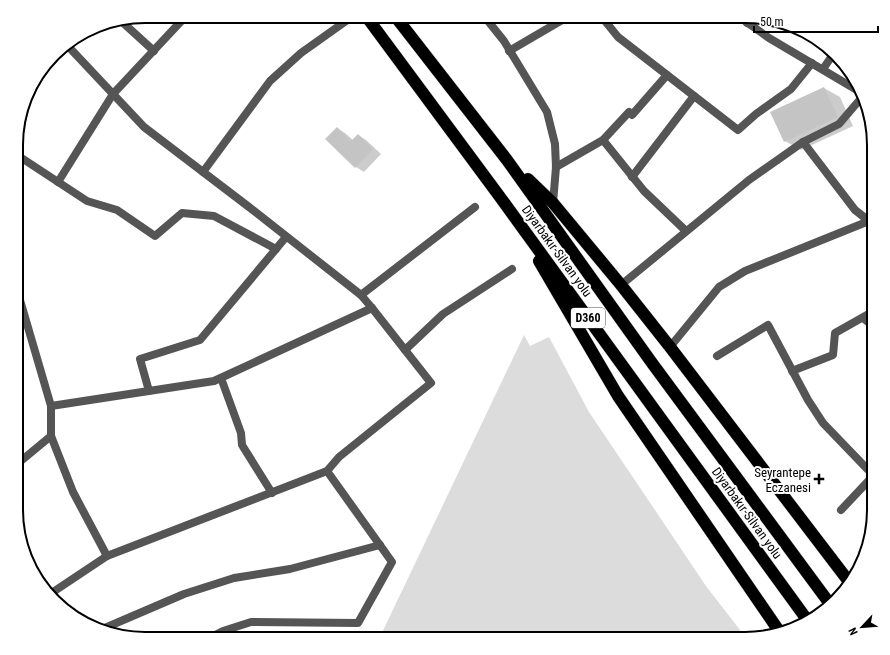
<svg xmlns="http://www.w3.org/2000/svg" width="890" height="655" font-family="'Roboto Condensed',sans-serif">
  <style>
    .green { fill: #dcdcdc }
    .shadow { fill: #0003 }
    .building { fill: #c4c4c4 }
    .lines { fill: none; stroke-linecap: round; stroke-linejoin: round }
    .highway-casing { stroke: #dbdbdb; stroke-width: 13 }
    .street { stroke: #555; stroke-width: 8 }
    .highway { stroke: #000; stroke-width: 12 }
    .poi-dot { fill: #000; stroke: #fff; stroke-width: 1.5 }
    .labels { text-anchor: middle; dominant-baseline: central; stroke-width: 4; stroke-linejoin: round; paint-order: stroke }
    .shield { fill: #fff; stroke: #4c4c4c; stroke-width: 1 }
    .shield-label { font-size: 12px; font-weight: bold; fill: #000 }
    .street-label { font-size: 13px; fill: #000; stroke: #fff }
    .poi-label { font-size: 13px; fill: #000; stroke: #fff; text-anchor: end }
    .rim { fill: none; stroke: #000; stroke-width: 2 }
  </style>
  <rect width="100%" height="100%" fill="#fff"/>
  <!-- green -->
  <polygon class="green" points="524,335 530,346 549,337 589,412 706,586 747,639 379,639"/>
  <!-- shadow -->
  <g class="shadow">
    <polygon points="824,88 840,97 853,126 801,150 785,141"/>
    <polygon points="337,128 345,133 353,140 358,135 366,140 381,154 364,172 356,167"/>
  </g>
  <!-- building -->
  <g class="building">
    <polygon points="824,87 838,117 784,142 770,112"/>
    <polygon points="337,127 351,141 358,134 373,149 355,168 325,139"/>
  </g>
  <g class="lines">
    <defs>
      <g id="highway">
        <polyline points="366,16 500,197 808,621"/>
        <polyline points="395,16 507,160 652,363 830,604"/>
        <polyline points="528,179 553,203 621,285 670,347 850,583"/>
        <polyline points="539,261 618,396 779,631"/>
      </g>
    </defs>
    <!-- highway casing -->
    <use href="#highway" class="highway-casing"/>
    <!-- street -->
    <g class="street">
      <polyline points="484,16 504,41 547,112 555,144 556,167 553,203"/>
      <polyline points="601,16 618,37 738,130 756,114 791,89 812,63"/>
      <polyline points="738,16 769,38 862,93"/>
      <polyline points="120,20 154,51"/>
      <polyline points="747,23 752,16"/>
      <polyline points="509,51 569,16"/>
      <polyline points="823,69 834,53"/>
      <polyline points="603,140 644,191 686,231"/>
      <polyline points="803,142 855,210 869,221 874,228"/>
      <polyline points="17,155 87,201 117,210 155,236 182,213 214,216 276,249"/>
      <polyline points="556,167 603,140 629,112 632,115 667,75"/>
      <polyline points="203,172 270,81 301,53 353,16"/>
      <polyline points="632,177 694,96"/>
      <polyline points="58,182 113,94 186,16"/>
      <polyline points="621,285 749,180 803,142 839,124 863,96"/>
      <polyline points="17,293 20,300 51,406 51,436 73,492 107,556"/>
      <polyline points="361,295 475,207"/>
      <polyline points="863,318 874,327"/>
      <polyline points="670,347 719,287 745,271 874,219"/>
      <polyline points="405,350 443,314 512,269"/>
      <polyline points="717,356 768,325 808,400 823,423 873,475"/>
      <polyline points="792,371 833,355 835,333 874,311"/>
      <polyline points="221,378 241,433 242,445 272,493"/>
      <polyline points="149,391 140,359 200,340 286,237"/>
      <polyline points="51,406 214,381 372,308"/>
      <polyline points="16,465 51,436"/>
      <polyline points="841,510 874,475"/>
      <polyline points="50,594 107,556 327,471 339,457 431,383 372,308 361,295 249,207 144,127 66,44"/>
      <polyline points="100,630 184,594 234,578 290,569 380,545"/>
      <polyline points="207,639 223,631 251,622 358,623 392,562 327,471"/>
    </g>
    <!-- highway -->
    <use href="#highway" class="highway"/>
  </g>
  <!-- markers -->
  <path class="poi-dot" d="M817 473h4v4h4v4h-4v4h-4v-4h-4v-4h4z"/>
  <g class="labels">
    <!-- shield labels -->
    <rect class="shield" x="571" y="308" width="34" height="20" rx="3"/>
    <g class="shield-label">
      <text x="588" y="318">D360</text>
    </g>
    <!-- street labels -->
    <g class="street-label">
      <text transform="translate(557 251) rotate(54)">Diyarbakır-Silvan yolu</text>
      <text transform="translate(747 513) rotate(54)">Diyarbakır-Silvan yolu</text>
    </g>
    <!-- poi labels -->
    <g class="poi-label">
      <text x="811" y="472">Seyrantepe<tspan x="811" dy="15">Eczanesi</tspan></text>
    </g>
  </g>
  <!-- crop -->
  <path d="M0 0H890V655H0ZM145 23H745A122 122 0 0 1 867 145V510A122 122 0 0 1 745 632H145A122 122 0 0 1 23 510V145A122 122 0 0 1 145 23Z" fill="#fff" fill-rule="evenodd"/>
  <path class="rim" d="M145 23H745A122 122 0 0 1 867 145V510A122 122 0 0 1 745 632H145A122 122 0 0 1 23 510V145A122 122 0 0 1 145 23Z"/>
  <!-- north arrow -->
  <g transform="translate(862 627) rotate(244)" stroke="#ffffff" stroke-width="3" paint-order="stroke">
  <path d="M0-3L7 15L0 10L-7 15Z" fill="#000000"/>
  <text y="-6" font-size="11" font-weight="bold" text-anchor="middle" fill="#000000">N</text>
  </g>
  <!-- scale -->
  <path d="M754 26v6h124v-6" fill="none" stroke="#000000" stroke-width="2"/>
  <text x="760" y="26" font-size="12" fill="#000000" stroke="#ffffff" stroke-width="3" paint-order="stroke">50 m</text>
</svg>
